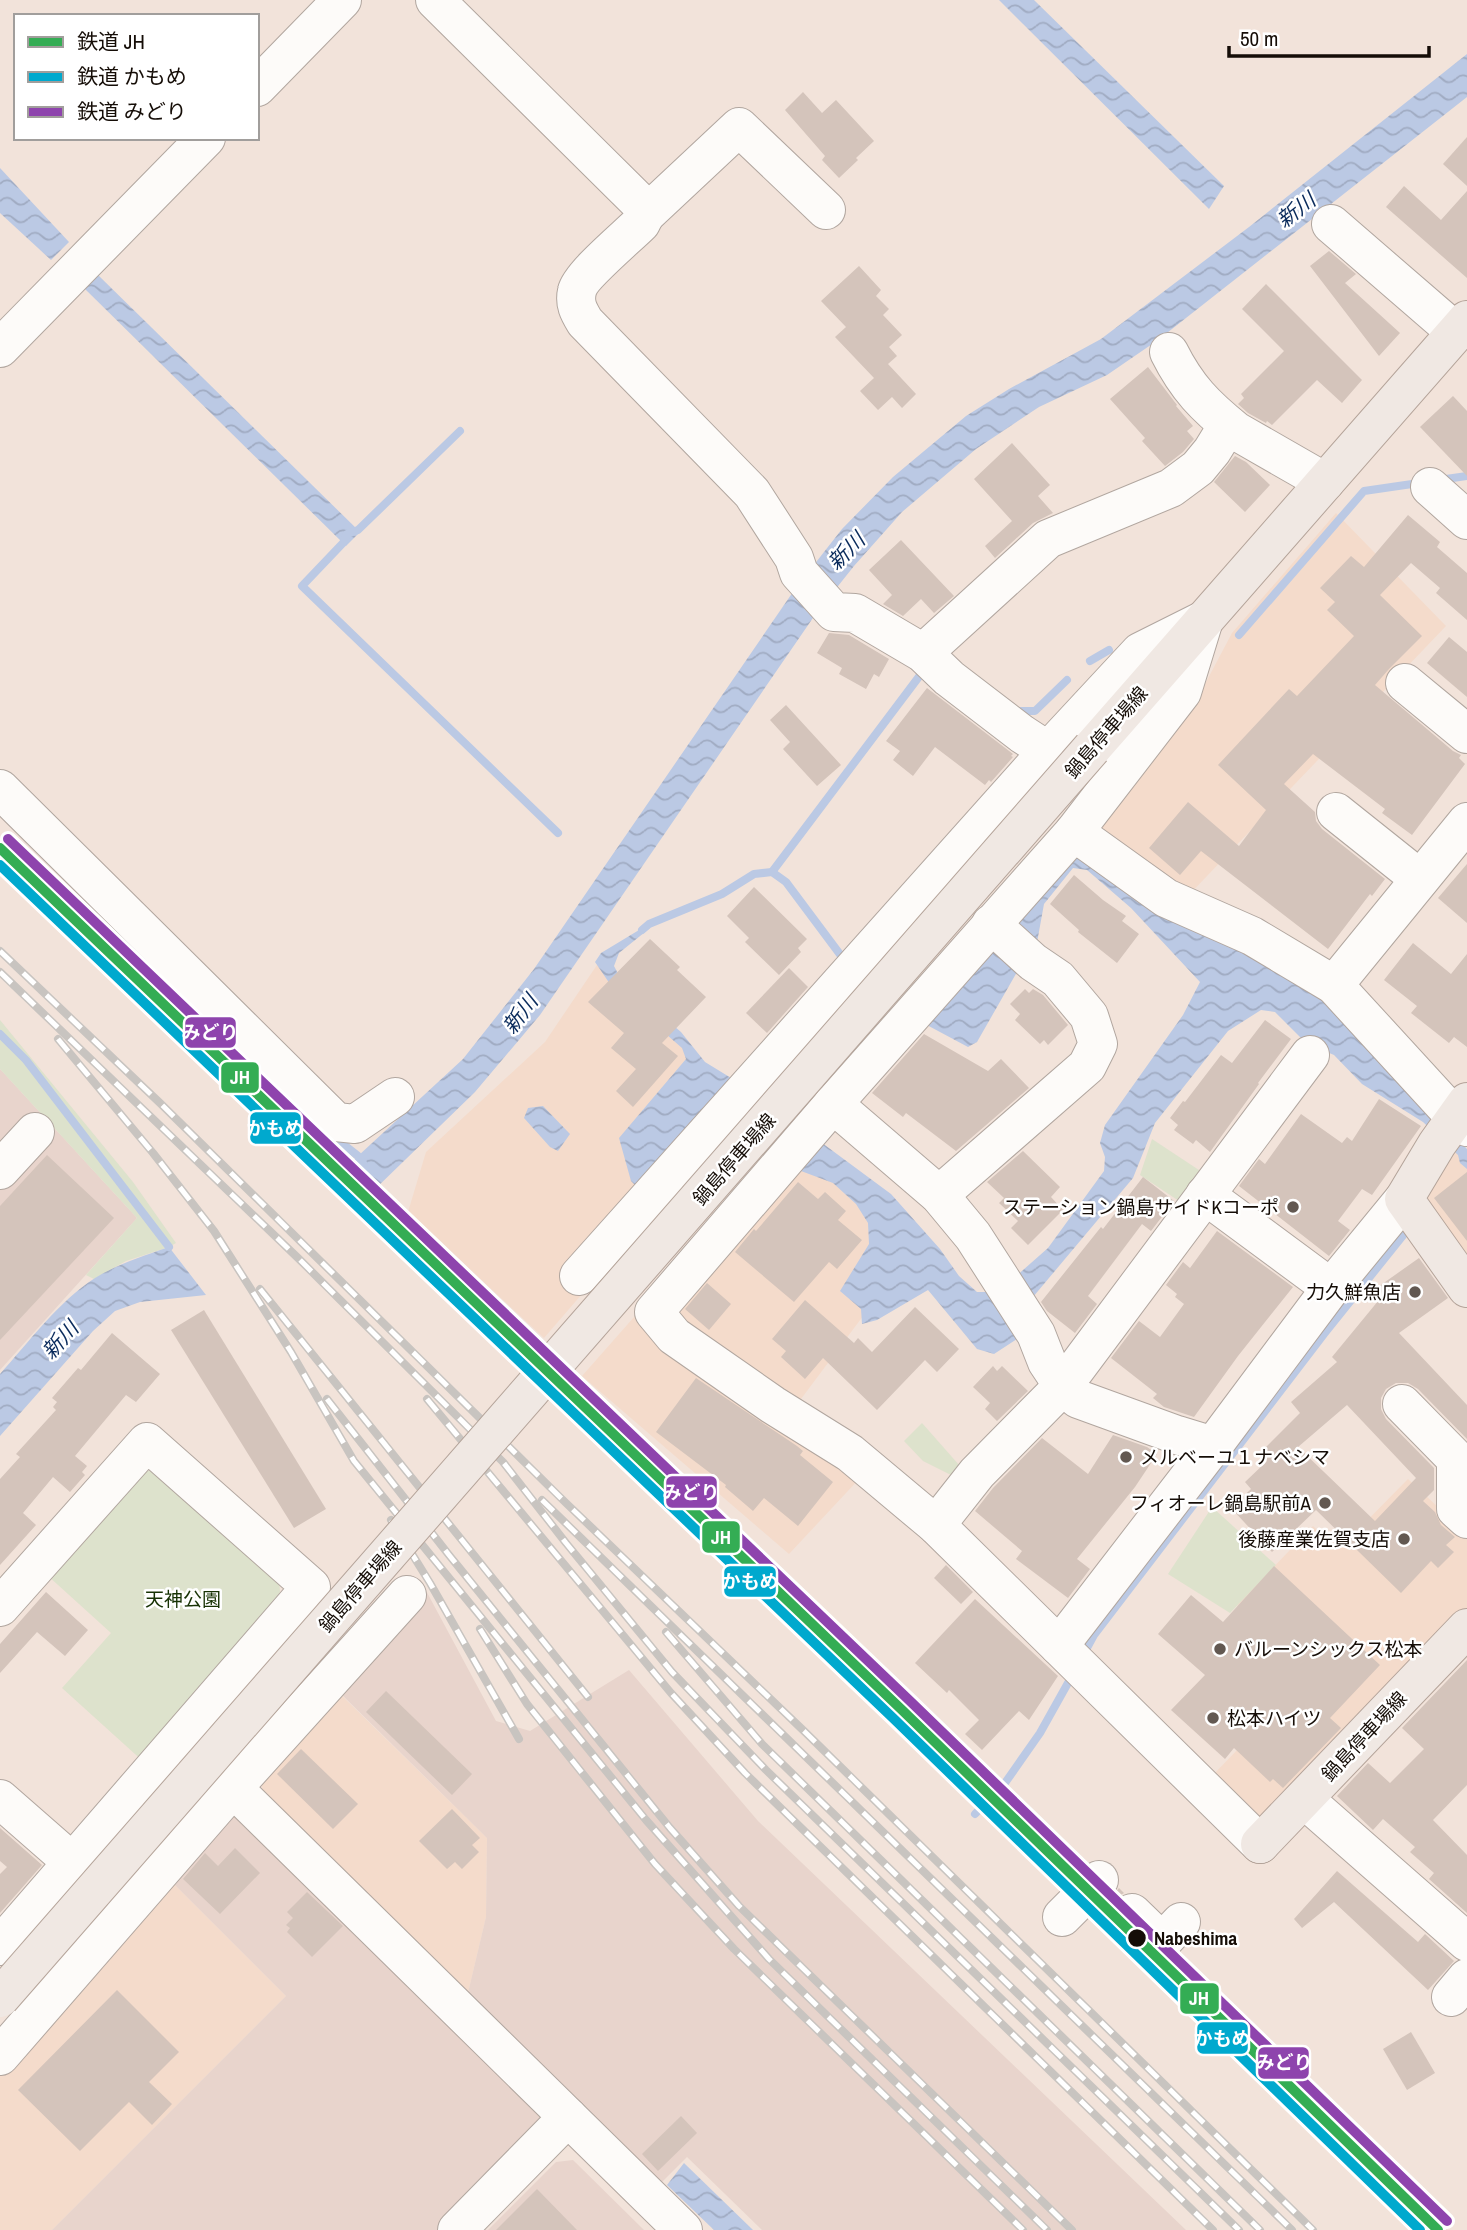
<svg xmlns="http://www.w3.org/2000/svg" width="1467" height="2230" font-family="'Archivo Narrow','Noto Sans JP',sans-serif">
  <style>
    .built { fill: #f4dbcb }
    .industrial { fill: #e8d4cc }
    .green { fill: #dde2cc }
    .water { fill: url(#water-waves) }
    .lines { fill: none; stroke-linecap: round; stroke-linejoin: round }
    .stream { stroke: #bbc9e4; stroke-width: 8 }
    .building { fill: #d4c4bb; fill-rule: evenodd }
    .minor-casing { stroke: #b1a69f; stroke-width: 40 }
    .major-casing { stroke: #b4a399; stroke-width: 40 }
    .minor { stroke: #fdfbf9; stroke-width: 38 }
    .major { stroke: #f0e8e3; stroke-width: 38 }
    .rail-casing { stroke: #c8c4c0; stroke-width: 8 }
    .rail { stroke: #fff; stroke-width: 5; stroke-dasharray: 16; stroke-linecap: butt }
    .major-bridge-casing { stroke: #b4a399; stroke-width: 40; stroke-linecap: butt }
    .major-bridge { stroke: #f0e8e3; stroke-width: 38 }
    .rail-1-casing { stroke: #fff; stroke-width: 16 }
    .rail-2-casing { stroke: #fff; stroke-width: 16 }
    .rail-3-casing { stroke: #fff; stroke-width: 16 }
    .rail-1 { stroke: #34ad54; stroke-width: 10 }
    .rail-2 { stroke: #00a9ce; stroke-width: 10 }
    .rail-3 { stroke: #8e44ad; stroke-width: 10 }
    .poi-dot { fill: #625851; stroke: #fff; stroke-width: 2.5 }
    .stop-dot { fill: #150d07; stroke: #fff; stroke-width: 2.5 }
    .labels { text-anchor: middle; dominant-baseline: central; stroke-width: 5; stroke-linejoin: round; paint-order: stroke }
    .street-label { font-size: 19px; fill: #150d07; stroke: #fff }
    .poi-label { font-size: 19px; fill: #150d07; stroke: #fff; text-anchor: end }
    .park-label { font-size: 19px; fill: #173204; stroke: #fff }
    .stop-label { font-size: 19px; font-weight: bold; fill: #150d07; stroke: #fff; text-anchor: start }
    .water-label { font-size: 21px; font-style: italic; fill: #0a2b5c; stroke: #fff }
    .line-badge { stroke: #fff; stroke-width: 2.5 }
    .badge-label { font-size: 19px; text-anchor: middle; font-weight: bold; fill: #fff }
  </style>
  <defs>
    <pattern id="water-waves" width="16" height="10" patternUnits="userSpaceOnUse" patternTransform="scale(1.75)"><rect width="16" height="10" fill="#bbc9e4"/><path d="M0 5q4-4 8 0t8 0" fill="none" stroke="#a0abc2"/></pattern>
  </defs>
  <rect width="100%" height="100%" fill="#f2e3da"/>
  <!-- built -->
  <g class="built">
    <polygon points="1336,513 1446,626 1164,921 1070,854 1196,701 1232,633"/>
    <polygon points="599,962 731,1094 582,1294 544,1338 408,1212 426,1152 545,1042"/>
    <polygon points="1455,1148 1467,1159 1467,1260 1424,1198"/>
    <polygon points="804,1154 857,1190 902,1264 798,1403 875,1462 789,1554 582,1376 642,1308"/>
    <polygon points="1408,1479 1441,1510 1467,1483 1467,1611 1261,1822 1213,1775 1267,1719 1314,1681 1237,1605 1313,1526 1338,1550"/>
    <polygon points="334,1688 487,1838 486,1917 467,1997 264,1795 259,1775"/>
    <polygon points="169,1879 286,1996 52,2230 0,2230 0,2074"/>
  </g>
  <!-- industrial -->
  <g class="industrial">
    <polygon points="0,1069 137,1218 0,1370"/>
    <polygon points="423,1585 496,1721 530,1731 629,1670 758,1821 1186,2230 762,2230 687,2157 661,2183 467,1997 486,1917 487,1838 335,1688"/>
    <polygon points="225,1815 247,1816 543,2108 545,2129 443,2230 52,2230 286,1996 169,1879"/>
    <polygon points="573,2160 644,2230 488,2230 556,2162"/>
  </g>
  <!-- green -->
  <g class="green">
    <polygon points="0,1020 133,1182 176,1243 169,1247 126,1261 94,1279 86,1275 137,1218 0,1069"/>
    <polygon points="1152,1139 1208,1176 1185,1205 1140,1175"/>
    <polygon points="922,1423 967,1474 963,1481 923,1461 904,1441"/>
    <polygon points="140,1470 158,1472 279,1579 280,1592 246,1649 146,1764 62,1688 111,1633 47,1575"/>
    <polygon points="1212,1507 1276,1565 1230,1613 1168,1574"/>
  </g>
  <!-- water -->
  <g class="water">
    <polygon points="999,0 1034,0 1224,186 1209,209"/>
    <polygon points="1467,54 1467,97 1158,340 1107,375 1039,407 976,449 902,512 854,566 815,615 540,1015 475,1092 371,1193 345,1168 463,1059 534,969 795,589 842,529 893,477 966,416 1009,389 1101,339 1249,227"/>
    <polygon points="0,168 69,242 51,260 0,213"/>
    <polygon points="97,274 360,532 346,546 85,289"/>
    <polygon points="1077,852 1308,987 1335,1010 1467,1149 1467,1169 1460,1163 1458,1155 1423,1122 1362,1084 1334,1055 1306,1043 1275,1012 1261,1010 1228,1031 1155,1123 1133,1178 1033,1297 1014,1278 1048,1248 1104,1171 1105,1157 1100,1143 1105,1125 1183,1015 1200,982 1131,908 1087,870 1073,868 1044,904 1036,948 1021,965 977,1042 968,1047 925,1024"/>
    <polygon points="649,924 650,928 619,953 614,966 623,983 681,1032 705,1062 736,1081 639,1189 631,1181 619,1138 686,1059 682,1048 612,987 595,962 601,953"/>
    <polygon points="543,1106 570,1134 558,1151 550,1147 524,1118 528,1108"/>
    <polygon points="818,1140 891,1194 940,1249 959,1276 977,1292 998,1292 1017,1339 994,1354 977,1349 928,1290 877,1320 862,1324 861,1309 840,1291 869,1244 868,1223 856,1204 833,1183 793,1168"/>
    <path d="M169 1247 206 1295 140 1302 115 1311 93 1331 0 1436V1374C28 1343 59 1301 95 1278 118 1264 143 1256 169 1247Z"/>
    <polygon points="684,2163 753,2230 714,2230 667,2185"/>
  </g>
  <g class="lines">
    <!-- stream -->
    <g class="stream">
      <polyline points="460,431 358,530 347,534 343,543 302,586 558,833"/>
      <polyline points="1439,480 1467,476"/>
      <polyline points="1239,635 1364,491 1419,483"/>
      <polyline points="1090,661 1109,650"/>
      <polyline points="1016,711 1035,711 1067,680"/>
      <polyline points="772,872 921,674"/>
      <polyline points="642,930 649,924 722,894 754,874 772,872 786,882 842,957"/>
      <polyline points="0,1034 26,1060 169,1247"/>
      <polyline points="334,1137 358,1156 363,1163"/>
      <polyline points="1082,1657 1094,1635 1324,1334 1409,1228"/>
      <polyline points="975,1814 1005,1783 1040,1733 1073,1674"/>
    </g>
  </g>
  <!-- building -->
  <g class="building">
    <polygon points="803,92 822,113 836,100 874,141 856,158 858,160 839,178 822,160 825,156 785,110"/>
    <polygon points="1467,137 1467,186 1443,164"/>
    <polygon points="1404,186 1441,220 1467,191 1467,278 1386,207"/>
    <polygon points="1329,251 1356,274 1345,283 1400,333 1379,356 1310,266"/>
    <polygon points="859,266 881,290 876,296 889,309 883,315 902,335 889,347 897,356 888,364 916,394 902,408 892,397 878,410 860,391 874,378 835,337 846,327 821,301"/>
    <polygon points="1266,284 1362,380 1342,403 1317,380 1272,425 1267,421 1266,423 1248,413 1238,404 1244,398 1241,394 1284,351 1242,309"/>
    <polygon points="1148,367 1177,405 1176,406 1193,426 1187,431 1194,439 1183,452 1165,466 1142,441 1145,438 1110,399"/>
    <polygon points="1453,396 1467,411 1467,476 1420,427"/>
    <polygon points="1012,443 1050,485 1038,496 1053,513 1033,523 995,558 985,546 1012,521 974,479"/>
    <polygon points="1235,456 1246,462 1270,485 1245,512 1214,482"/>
    <polygon points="1408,515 1440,542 1437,547 1467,573 1467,620 1436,593 1440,588 1411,563 1380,595 1422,636 1389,669 1375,685 1453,751 1461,755 1459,758 1465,764 1412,835 1382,813 1385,809 1313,754 1284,784 1315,812 1316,821 1322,829 1385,879 1372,896 1370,894 1328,949 1201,851 1180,875 1149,848 1188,802 1239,846 1266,810 1218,765 1289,689 1297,696 1354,636 1327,610 1335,602 1320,588 1351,556 1364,567"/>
    <polygon points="901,540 954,596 934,613 921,599 903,616 883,604 892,595 869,570"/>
    <polygon points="829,633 849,635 889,659 879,677 874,674 866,689 839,674 842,668 817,653"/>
    <polygon points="1449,637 1467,652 1467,697 1427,663"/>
    <polygon points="927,688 1013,754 1011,756 1013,757 991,782 989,780 985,785 935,747 913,776 893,760 900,751 886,741"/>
    <polygon points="786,705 841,765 817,786 783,749 790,742 770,720"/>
    <polygon points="1467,864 1467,923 1438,898"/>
    <polygon points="1074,875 1103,900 1126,916 1122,921 1139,934 1117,963 1078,932 1079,930 1050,904"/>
    <polygon points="754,887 807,939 798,948 801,952 779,975 745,942 749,938 727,916"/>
    <polygon points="650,939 680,967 677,970 706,997 662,1043 678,1056 633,1107 616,1091 636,1069 611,1048 624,1033 588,1002"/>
    <polygon points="1413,943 1451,974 1467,954 1467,1047 1454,1037 1449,1043 1411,1013 1417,1006 1384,980"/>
    <polygon points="789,968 808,987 767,1033 746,1013"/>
    <polygon points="1025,989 1029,993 1033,989 1043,995 1068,1025 1048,1045 1044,1040 1040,1044 1015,1020 1020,1014 1010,1004"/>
    <polygon points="1265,1020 1291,1039 1258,1083 1259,1084 1210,1152 1196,1140 1193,1144 1174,1130 1178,1125 1170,1118 1183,1101 1185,1102 1221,1055 1232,1063"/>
    <polygon points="924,1034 988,1071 1001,1059 1029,1088 956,1151 906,1113 903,1117 872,1093"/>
    <polygon points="1379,1099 1421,1126 1372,1195 1362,1189 1338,1221 1350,1230 1329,1256 1239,1186 1259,1159 1265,1164 1301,1114 1342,1143 1347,1137 1352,1141"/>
    <polygon points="1023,1151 1060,1187 1051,1197 1063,1210 1028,1245 1011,1228 1018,1221 999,1203 1004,1198 987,1182"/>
    <polygon points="47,1155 114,1218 0,1340 0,1206"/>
    <polygon points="1467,1172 1467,1241 1434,1198"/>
    <polygon points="1143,1177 1174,1201 1151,1231 1142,1224 1088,1296 1097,1304 1075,1333 1047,1311 1041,1302 1101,1227 1103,1229"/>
    <polygon points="798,1182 818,1199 825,1192 846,1211 838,1220 862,1240 837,1269 829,1262 794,1302 735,1252 754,1229 756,1231"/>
    <polygon points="1217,1231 1293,1287 1238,1356 1194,1417 1164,1407 1153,1398 1157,1394 1111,1358 1139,1321 1160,1337 1184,1304 1175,1297 1177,1294 1166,1285 1183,1262 1190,1268"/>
    <path d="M1419 1258 1448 1298 1399 1333 1467 1405V1439L1418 1389 1408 1383H1396L1386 1389 1381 1398V1409L1386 1419 1434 1468V1490L1423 1501 1435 1512 1441 1525 1455 1537 1446 1545 1454 1552 1438 1568 1431 1561 1401 1593 1316 1510 1272 1552 1231 1508 1251 1489 1245 1482 1267 1461 1259 1454 1300 1413 1291 1402 1337 1362 1332 1357 1383 1295 1378 1287ZM1347 1405 1416 1478 1375 1521 1298 1447Z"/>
    <polygon points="707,1283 731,1304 709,1330 685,1309"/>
    <polygon points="805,1300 854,1343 858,1338 872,1352 915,1307 959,1349 937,1372 925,1360 877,1410 823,1358 805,1379 781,1357 786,1351 772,1339"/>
    <polygon points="204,1310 326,1509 294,1528 171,1330"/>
    <polygon points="112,1333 160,1374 136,1402 126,1395 75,1456 87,1466 82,1472 85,1475 70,1492 53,1477 23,1513 36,1525 0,1565 0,1479 20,1457 16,1454 56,1410 53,1407 57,1402 52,1398 78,1368 81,1370"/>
    <polygon points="993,1366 997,1371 1002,1366 1028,1391 997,1421 985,1409 990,1403 973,1387"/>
    <polygon points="696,1378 797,1446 803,1451 800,1455 833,1482 798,1526 764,1498 753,1511 725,1487 726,1485 656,1432"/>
    <polygon points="1113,1435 1147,1447 1157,1454 1135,1487 1077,1559 1090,1569 1068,1598 1016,1559 1022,1551 975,1511 993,1488 1042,1438 1088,1474"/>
    <polygon points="946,1565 973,1592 961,1604 934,1578"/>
    <polygon points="1274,1566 1380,1665 1330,1718 1341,1728 1283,1788 1273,1779 1270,1782 1234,1748 1225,1759 1171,1710 1205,1675 1158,1634 1191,1595 1223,1622"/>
    <polygon points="46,1592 88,1630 65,1656 37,1632 0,1673 0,1644"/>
    <polygon points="975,1599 1058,1676 1029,1720 1019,1711 982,1750 965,1734 979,1720 949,1690 947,1693 915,1663"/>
    <polygon points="1467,1660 1467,1785 1433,1820 1467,1855 1467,1913 1429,1879 1434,1873 1410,1852 1415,1847 1383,1819 1373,1830 1337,1796 1368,1763 1390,1783 1424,1749 1402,1728"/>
    <polygon points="386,1691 472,1774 452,1795 366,1712"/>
    <polygon points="301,1749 358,1804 333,1829 277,1774"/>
    <polygon points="452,1809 480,1838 472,1845 479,1852 462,1869 455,1862 447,1869 419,1841"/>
    <polygon points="0,1828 42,1865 0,1913 0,1874 7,1867 0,1861"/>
    <polygon points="235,1848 260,1873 220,1914 183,1879 205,1853 218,1866"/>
    <polygon points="1337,1871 1418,1942 1425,1934 1454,1961 1428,1990 1334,1902 1302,1928 1294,1919"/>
    <polygon points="1119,1888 1124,1893 1116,1898 1111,1908 1106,1904"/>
    <polygon points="307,1892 343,1926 312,1957 287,1932 290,1928 286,1925 293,1918 287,1912"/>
    <polygon points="117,1990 179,2052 149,2082 172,2104 152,2125 129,2102 80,2151 18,2090"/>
    <polygon points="1411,2032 1435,2073 1407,2090 1383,2049"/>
    <polygon points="681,2116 697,2133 658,2171 642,2154"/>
    <polygon points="537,2189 577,2230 496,2230"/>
  </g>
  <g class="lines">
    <defs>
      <g id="minor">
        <path d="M435 0 639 202 645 215 641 223C627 237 580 276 577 291 574 304 579 312 585 322L752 493 794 558 799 573 834 612 855 613 923 653 949 678 1022 734 1048 751 1140 652 1204 620"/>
        <polyline points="257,87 342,0"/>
        <polyline points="645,215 739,127 826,210"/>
        <polyline points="1331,224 1456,332"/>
        <polyline points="0,348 206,138"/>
        <path d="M1169 352C1187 388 1205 406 1236 431L1325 482"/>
        <polyline points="1430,487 1467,520"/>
        <polyline points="1204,620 1182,692 1074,832 1166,898 1252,936 1334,985 1455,1117 1467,1127"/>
        <polyline points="923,653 1048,539 1171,488 1198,468 1212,451 1228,425"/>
        <polyline points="1405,683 1467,734"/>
        <polyline points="0,789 336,1122 355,1124 395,1097"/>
        <polyline points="1336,812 1420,879"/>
        <polyline points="1074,832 833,1104 654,1312 674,1336 773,1405 850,1453 936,1525 1260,1844"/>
        <polyline points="1334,985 1467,822"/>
        <polyline points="833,1104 939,1195 973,1236 1036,1334 1047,1362 1063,1386 1078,1399 1177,1435 1213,1446"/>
        <polyline points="0,1170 35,1132"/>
        <polyline points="939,1195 1087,1066 1098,1044 1089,1016 1058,979 1033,962 991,924"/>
        <polyline points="1205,1195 1331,1288"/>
        <polyline points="579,1276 1048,751"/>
        <polyline points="1402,1404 1456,1459 1456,1509 1467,1519"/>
        <polyline points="936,1525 977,1473 1063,1386 1310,1055"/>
        <polyline points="0,1607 147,1442 311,1587 0,1946"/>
        <polyline points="1059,1646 1213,1446 1331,1288 1404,1199"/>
        <polyline points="233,1788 683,2230"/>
        <polyline points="0,1799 72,1862"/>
        <polyline points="1304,1799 1467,1942"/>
        <polyline points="1132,1913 1162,1942 1181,1922"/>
        <polyline points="1062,1917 1099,1880"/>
        <polyline points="1451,1997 1467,1978"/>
        <polyline points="0,2056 233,1788 407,1595"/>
        <polyline points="457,2230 568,2117"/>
      </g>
      <g id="major">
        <polyline points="1092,748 1467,320"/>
        <polyline points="1467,1102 1437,1144 1404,1199 1467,1288"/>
        <polyline points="1260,1844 1467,1628"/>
      </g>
    </defs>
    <!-- minor casing -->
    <use href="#minor" class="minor-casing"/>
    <!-- major casing -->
    <use href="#major" class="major-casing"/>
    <!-- minor -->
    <use href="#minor" class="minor"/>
    <!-- major -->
    <use href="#major" class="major"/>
    <defs>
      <g id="rail">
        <polyline points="0,951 160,1103 566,1503 805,1732 1313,2230"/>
        <polyline points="0,972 298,1258 503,1462 566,1543 672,1672 766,1770 1239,2230"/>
        <polyline points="58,1039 153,1153 214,1231 291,1352 354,1461 646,1820 769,1959 1047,2230"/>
        <polyline points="260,1289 588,1697"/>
        <polyline points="327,1399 449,1555 670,1828 739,1906 1072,2230"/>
        <polyline points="427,1399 671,1693 745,1773 1213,2230"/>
        <polyline points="542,1500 1292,2230"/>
        <polyline points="391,1520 430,1583 519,1739"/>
        <polyline points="480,1629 527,1704 655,1864 734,1949 1023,2230"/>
        <polyline points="666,1632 762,1744 1260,2230"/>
      </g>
    </defs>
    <!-- rail casing -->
    <use href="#rail" class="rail-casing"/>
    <!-- rail -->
    <use href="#rail" class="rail"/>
    <defs>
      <polyline id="major-bridge" points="0,1998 1092,748"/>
    </defs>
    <!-- major-bridge casing -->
    <use href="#major-bridge" class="major-bridge-casing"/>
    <!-- major-bridge -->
    <use href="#major-bridge" class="major-bridge"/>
    <defs>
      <polyline id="rail-1" points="0,848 901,1709 1438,2230"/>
      <polyline id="rail-2" points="0,865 893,1718 1420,2230"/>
      <polyline id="rail-3" points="8,839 910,1701 1447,2221"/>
    </defs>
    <!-- rail-1 casing -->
    <use href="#rail-1" class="rail-1-casing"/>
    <!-- rail-2 casing -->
    <use href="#rail-2" class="rail-2-casing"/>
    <!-- rail-3 casing -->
    <use href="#rail-3" class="rail-3-casing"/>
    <!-- rail-1 -->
    <use href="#rail-1" class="rail-1"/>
    <!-- rail-2 -->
    <use href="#rail-2" class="rail-2"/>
    <!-- rail-3 -->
    <use href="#rail-3" class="rail-3"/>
  </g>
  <!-- markers -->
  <g class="poi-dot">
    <circle cx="1293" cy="1207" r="7"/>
    <circle cx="1415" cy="1292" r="7"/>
    <circle cx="1126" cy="1457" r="7"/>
    <circle cx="1325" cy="1503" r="7"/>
    <circle cx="1404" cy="1539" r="7"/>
    <circle cx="1220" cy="1649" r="7"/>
    <circle cx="1213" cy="1718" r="7"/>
  </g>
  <circle class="stop-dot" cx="1137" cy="1938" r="10"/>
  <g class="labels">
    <!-- street labels -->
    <g class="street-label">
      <text transform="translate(1106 732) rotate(-49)">鍋島停車場線</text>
      <text transform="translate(734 1159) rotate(-49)">鍋島停車場線</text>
      <text transform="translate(360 1586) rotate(-49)">鍋島停車場線</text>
      <text transform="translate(1364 1736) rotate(-47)">鍋島停車場線</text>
    </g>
    <!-- poi labels -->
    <g class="poi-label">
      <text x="1279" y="1207">ステーション鍋島サイドKコーポ</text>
      <text x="1401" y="1292">力久鮮魚店</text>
      <text x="1140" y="1457" text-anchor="start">メルベーユ１ナベシマ</text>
      <text x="1311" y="1503">フィオーレ鍋島駅前A</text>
      <text x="1390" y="1539">後藤産業佐賀支店</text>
      <text x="1234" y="1649" text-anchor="start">バルーンシックス松本</text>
      <text x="1227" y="1718" text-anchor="start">松本ハイツ</text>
    </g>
    <!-- park labels -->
    <g class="park-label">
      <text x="183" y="1599">天神公園</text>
    </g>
    <!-- stop labels -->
    <g class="stop-label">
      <text x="1154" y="1938">Nabeshima</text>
    </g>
    <!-- water labels -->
    <g class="water-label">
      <text transform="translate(1296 210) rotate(-38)">新川</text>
      <text transform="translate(846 551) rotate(-45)">新川</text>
      <text transform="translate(520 1014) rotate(-53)">新川</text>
      <text transform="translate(60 1340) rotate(-48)">新川</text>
    </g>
  </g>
  <g class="line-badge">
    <rect x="184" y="1016" width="53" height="33" rx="7" fill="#8e44ad"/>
    <rect x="220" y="1061" width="40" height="33" rx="7" fill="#34ad54"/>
    <rect x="249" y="1111" width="53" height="34" rx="7" fill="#00a9ce"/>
    <rect x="665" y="1475" width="53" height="34" rx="7" fill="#8e44ad"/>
    <rect x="701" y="1520" width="40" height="34" rx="7" fill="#34ad54"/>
    <rect x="723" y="1565" width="54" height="33" rx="7" fill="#00a9ce"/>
    <rect x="1179" y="1982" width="41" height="33" rx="7" fill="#34ad54"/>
    <rect x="1196" y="2021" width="53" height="34" rx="7" fill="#00a9ce"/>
    <rect x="1257" y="2046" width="53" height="34" rx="7" fill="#8e44ad"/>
  </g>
  <g class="badge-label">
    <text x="210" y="1039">みどり</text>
    <text x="240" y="1084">JH</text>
    <text x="275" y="1135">かもめ</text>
    <text x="691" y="1499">みどり</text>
    <text x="721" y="1544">JH</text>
    <text x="750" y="1588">かもめ</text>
    <text x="1199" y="2005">JH</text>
    <text x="1222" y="2045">かもめ</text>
    <text x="1284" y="2069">みどり</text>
  </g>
  <!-- legend -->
  <rect x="14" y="14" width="245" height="126" fill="#ffffff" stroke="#a19e9c" stroke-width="2"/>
  <rect x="28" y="37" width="35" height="10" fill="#34ad54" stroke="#a19e9c" stroke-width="2"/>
  <text x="77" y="49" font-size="21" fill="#150d07">鉄道 JH</text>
  <rect x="28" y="72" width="35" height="10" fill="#00a9ce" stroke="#a19e9c" stroke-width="2"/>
  <text x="77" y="84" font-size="21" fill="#150d07">鉄道 かもめ</text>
  <rect x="28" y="107" width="35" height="10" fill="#8e44ad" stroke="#a19e9c" stroke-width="2"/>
  <text x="77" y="119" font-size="21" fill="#150d07">鉄道 みどり</text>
  <!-- scale -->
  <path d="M1229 46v10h200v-10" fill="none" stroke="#150d07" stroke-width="3.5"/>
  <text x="1240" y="46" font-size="21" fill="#150d07" stroke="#ffffff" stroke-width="5" paint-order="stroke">50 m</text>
</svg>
